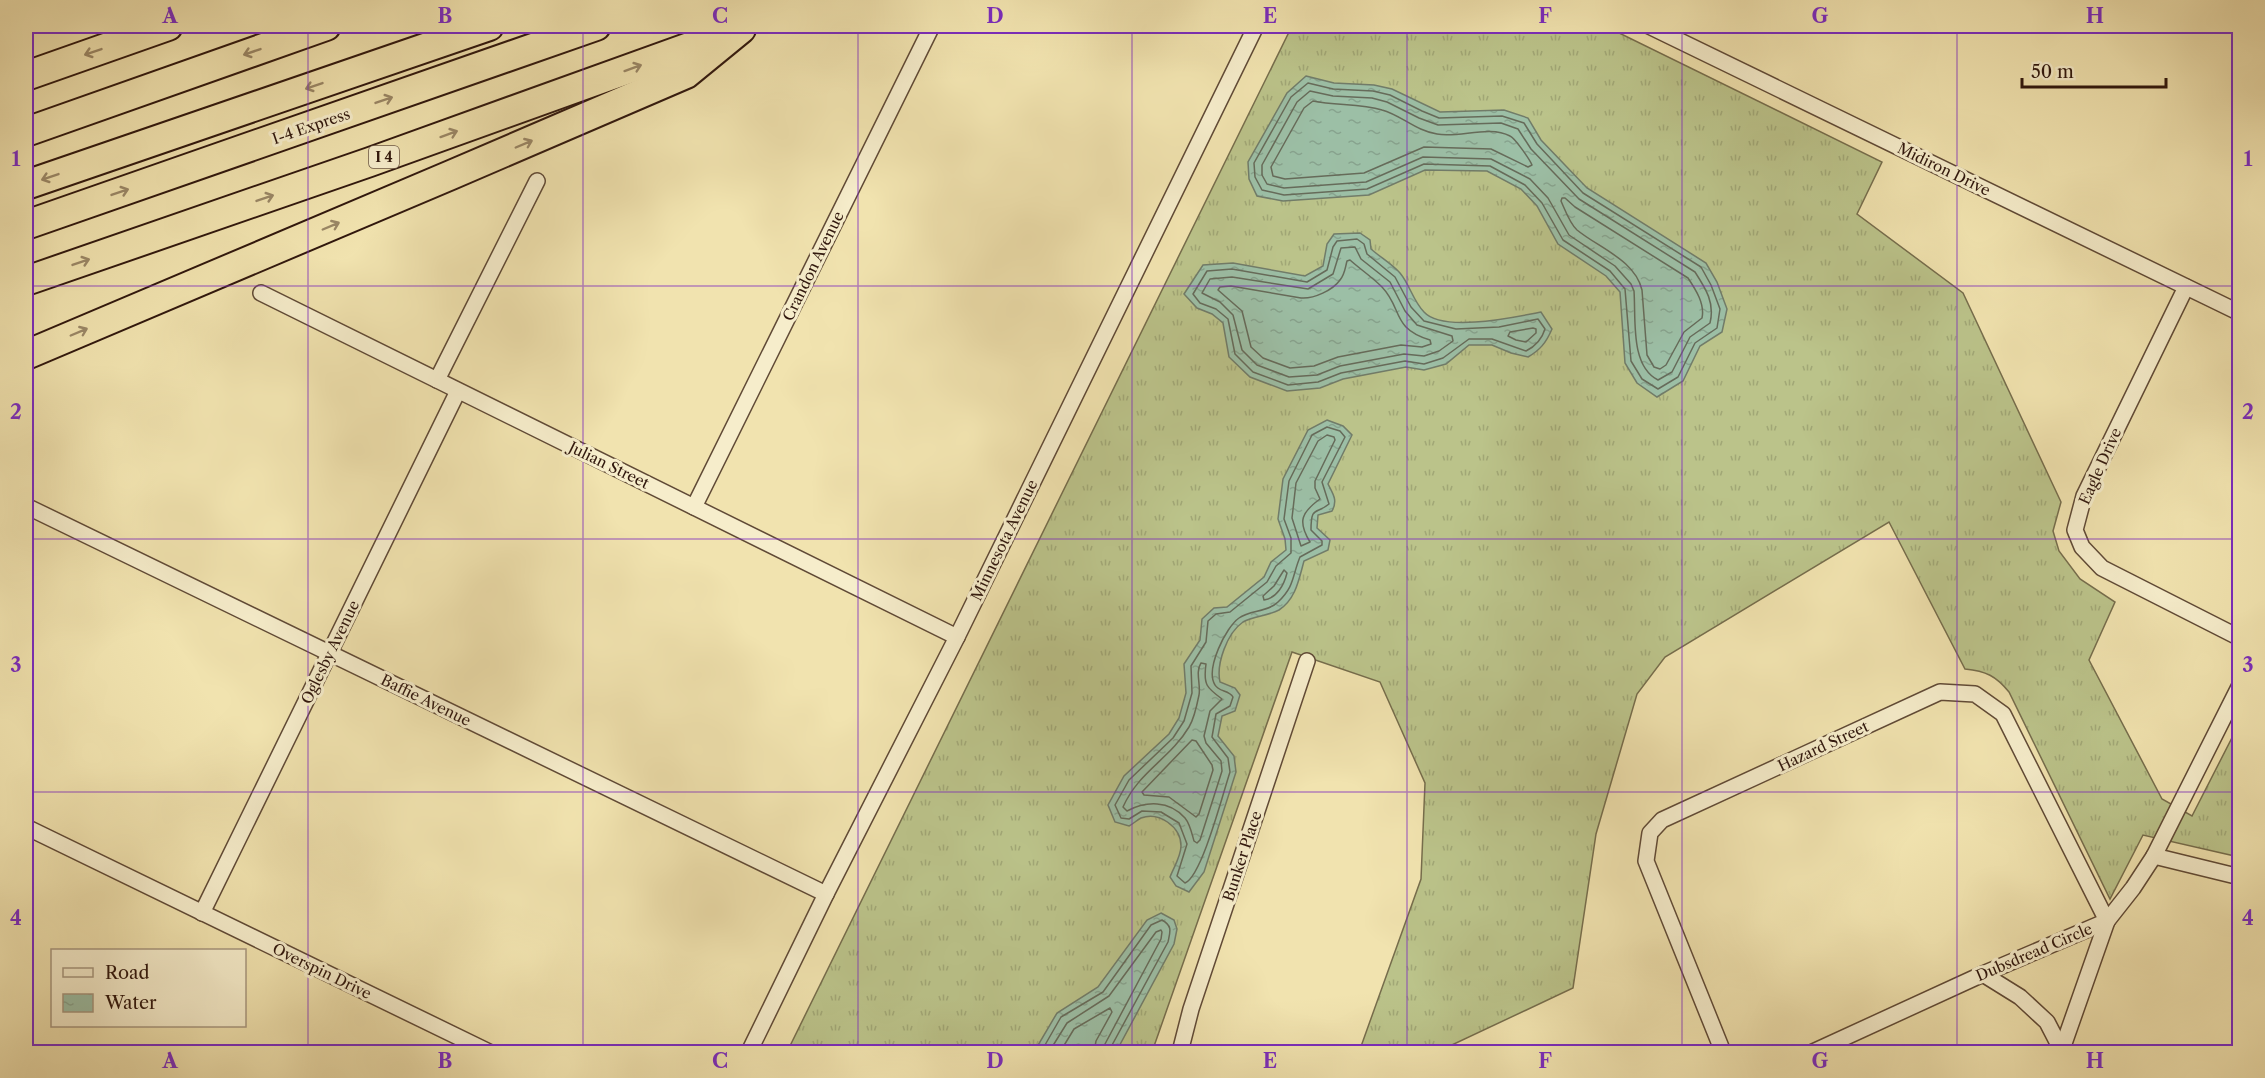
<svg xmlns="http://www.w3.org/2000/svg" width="2265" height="1078" font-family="'Libre Caslon Text',serif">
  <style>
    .grass { fill: url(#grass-tufts); stroke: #766d4c; stroke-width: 1.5 }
    .water { fill: url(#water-ripples); stroke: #717c69; stroke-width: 1.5 }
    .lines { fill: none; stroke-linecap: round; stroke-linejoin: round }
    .shore { stroke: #666b5a; stroke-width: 1.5 }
    .minor-casing { stroke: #604a36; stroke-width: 18 }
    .motorway-casing { stroke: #30170d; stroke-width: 32 }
    .minor { stroke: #f6edcb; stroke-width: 15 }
    .motorway { stroke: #f1e3af; stroke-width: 28 }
    .oneway { stroke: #9a8766 }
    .grid { fill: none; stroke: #7b2cbf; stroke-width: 1.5; stroke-opacity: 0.55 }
    .labels { text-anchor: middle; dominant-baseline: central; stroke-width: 6; stroke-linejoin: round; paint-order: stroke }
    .shield { fill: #f6edcb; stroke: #6b5746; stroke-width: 1.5 }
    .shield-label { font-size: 14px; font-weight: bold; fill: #30170d }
    .street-label { font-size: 15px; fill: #30170d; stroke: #f6edcb }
    .neatline { fill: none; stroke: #7b2cbf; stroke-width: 2 }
    .grid-label { font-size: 20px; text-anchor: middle; font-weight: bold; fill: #7b2cbf }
  </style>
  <defs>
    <pattern id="grass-tufts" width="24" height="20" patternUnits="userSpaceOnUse" patternTransform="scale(1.5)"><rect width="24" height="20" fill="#bbc38a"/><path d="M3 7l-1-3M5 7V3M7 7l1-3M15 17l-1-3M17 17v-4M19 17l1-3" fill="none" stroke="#a1a776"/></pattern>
    <pattern id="water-ripples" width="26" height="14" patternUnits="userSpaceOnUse" patternTransform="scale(1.5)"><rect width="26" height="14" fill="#9cbfa6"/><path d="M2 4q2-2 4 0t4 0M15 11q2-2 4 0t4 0" fill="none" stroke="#87a38e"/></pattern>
  </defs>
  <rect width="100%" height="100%" fill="#f1e3af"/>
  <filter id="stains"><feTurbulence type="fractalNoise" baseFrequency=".00333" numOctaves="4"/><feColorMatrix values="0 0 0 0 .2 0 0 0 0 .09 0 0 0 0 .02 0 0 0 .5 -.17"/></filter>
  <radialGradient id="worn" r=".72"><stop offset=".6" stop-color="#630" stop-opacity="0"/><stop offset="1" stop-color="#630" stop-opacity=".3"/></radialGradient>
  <!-- grass -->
  <path class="grass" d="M1292 26H1605L1882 162 1857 214 1963 293 2061 502 2053 531 2059 551 2080 579 2115 602 2089 660 2162 799 2192 816 2239 724V857L2143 835 2110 899 2009 692C1996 676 1986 671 1965 669L1889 522 1665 657 1637 694 1596 834 1573 988 1437 1052H1359L1421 879 1425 783 1380 682 1292 652 1152 1052H787Z"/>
  <!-- water -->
  <g class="water">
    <polygon points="1306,76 1334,83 1374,85 1392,89 1440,112 1504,110 1528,118 1541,140 1587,188 1706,263 1717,282 1727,309 1722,332 1700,346 1683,381 1657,397 1637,383 1625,363 1620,292 1606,276 1558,244 1537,206 1521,189 1487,171 1425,170 1369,195 1283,201 1257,196 1249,179 1248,162 1287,93"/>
    <path d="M1360 233 1370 240 1371 249C1380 257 1392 264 1400 273 1410 285 1413 301 1424 312 1443 333 1515 317 1541 312L1552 329C1546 343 1540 350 1528 357L1511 353 1492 345H1469L1446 364 1424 370 1406 367 1343 379 1320 388 1287 391 1250 377 1229 357 1223 323 1212 314 1197 308 1184 294 1203 265 1233 263 1305 276 1323 266 1327 244 1334 234Z"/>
    <path d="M1327 420 1343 426 1352 435 1328 484C1333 494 1338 500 1332 511L1318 515 1317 528 1330 540 1328 550 1304 561C1299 579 1296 599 1279 610 1268 616 1253 616 1243 622 1227 633 1216 664 1220 682L1235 688 1240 695 1235 711 1222 716 1218 736 1234 756 1236 772 1204 872 1189 892 1176 886 1170 877C1174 867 1181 856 1181 846 1181 827 1159 811 1141 818 1137 820 1133 824 1129 826L1115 822 1108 805 1124 776 1169 734 1179 718 1186 693 1184 664 1200 640 1202 619 1214 608 1227 607 1264 577 1271 562 1286 550 1285 539 1278 519 1283 479 1308 430Z"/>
    <polygon points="1161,913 1174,920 1177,929 1174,944 1116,1052 1034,1052 1057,1013 1098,987 1147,920"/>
  </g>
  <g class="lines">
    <!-- shore -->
    <g class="shore">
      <polygon points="1308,83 1333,89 1373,91 1390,95 1422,111 1439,118 1502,116 1524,123 1537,144 1583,193 1701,267 1711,285 1720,309 1717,328 1695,343 1678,377 1658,389 1642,379 1631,361 1625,289 1610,271 1563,240 1542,203 1525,185 1490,166 1424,164 1367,189 1284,195 1262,190 1255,177 1254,163 1291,97"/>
      <path d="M1310 91 1333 96 1372 98 1387 102 1419 118 1438 125 1501 123 1518 129 1531 149 1579 199 1695 272C1706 289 1715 303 1710 323L1690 337 1672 372 1658 380C1630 366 1636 319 1634 291L1631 284 1615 266 1569 235 1548 198 1530 179 1491 159 1423 157 1366 182 1284 188 1267 184 1262 175V165L1297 102Z"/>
      <path d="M1313 101C1336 106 1360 103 1382 110 1401 115 1416 131 1437 134 1460 138 1489 125 1510 136 1515 138 1530 160 1532 165L1528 167 1491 149 1424 147 1364 173 1285 179 1273 176 1271 167 1304 108Z"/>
      <path d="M1562 198H1565L1575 207 1688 278C1696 290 1705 304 1702 318L1684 332 1666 365 1660 369 1654 367 1647 355 1642 290C1635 260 1599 248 1577 230 1570 224 1565 210 1561 201Z"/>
      <path d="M1357 239 1364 244 1367 254 1395 277 1411 307 1424 321 1456 329 1499 327 1538 319 1545 329C1542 339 1536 346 1526 351L1492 339H1469L1443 358 1424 364 1405 361 1341 373 1318 382 1288 385 1253 372 1235 354 1228 319 1216 309 1200 303 1193 294 1207 271 1232 269 1307 282 1327 270 1333 247 1337 241Z"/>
      <polygon points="1355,247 1361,259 1390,282 1405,311 1417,325 1452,336 1453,341 1439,351 1424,356 1404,354 1340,366 1317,375 1289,377 1257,365 1242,350 1233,315 1220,302 1202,293 1210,279 1232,277 1308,289 1333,274 1341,248"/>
      <path d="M1350 260C1360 269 1372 277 1382 287 1403 309 1391 328 1430 340L1431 344 1422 347 1401 345 1338 357 1314 366 1290 368 1263 358 1251 347 1242 311 1218 290 1220 287 1231 286 1301 298C1314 299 1333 290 1340 280 1345 274 1345 268 1347 261Z"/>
      <polygon points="1533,328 1536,329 1536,333 1526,342 1516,340 1508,336 1510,332"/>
      <path d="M1327 427 1340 431 1345 437 1322 482 1329 504C1316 515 1311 505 1311 530L1322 541V545L1300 557C1292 576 1295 586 1278 602 1268 612 1250 610 1239 618 1226 627 1205 669 1215 685 1219 692 1229 690 1233 697L1230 706 1216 714 1212 737 1228 758 1230 772C1223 793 1202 876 1185 883L1177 876 1187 844 1179 823 1161 812 1142 811 1129 819 1121 818 1115 805 1129 780 1173 738 1184 721 1192 693 1191 666 1206 642 1208 621 1216 614 1230 612 1267 582 1276 566 1291 553V538L1284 519 1289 481 1312 435Z"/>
      <path d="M1327 435 1334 437 1335 440 1315 481V488L1320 499C1302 512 1297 521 1310 542L1301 546 1292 518 1296 483 1318 441Z"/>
      <path d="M1284 570 1287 573C1284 585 1277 598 1264 600L1263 596 1274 586Z"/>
      <path d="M1201 663 1206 664C1203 685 1207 688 1222 699L1210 711 1204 736 1206 743 1221 761 1222 771 1200 840 1197 843 1194 841C1192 834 1190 824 1185 818 1169 800 1146 801 1127 811L1123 807C1139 771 1170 759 1189 727 1194 719 1197 705 1199 695 1201 685 1195 672 1201 663Z"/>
      <polygon points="1192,740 1196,741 1212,765 1213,770 1199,814 1196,817 1169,797 1144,795 1142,792"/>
      <path d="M1041 1052 1061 1017 1103 992 1151 925 1162 920C1173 926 1170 932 1168 942L1111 1047V1052"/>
      <polyline points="1049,1052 1067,1023 1109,996 1156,932 1161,930 1162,932 1161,939 1105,1044 1103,1052"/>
      <polyline points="1060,1052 1074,1029 1110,1008 1112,1012 1096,1041 1094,1052"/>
    </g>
    <defs>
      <g id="minor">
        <polyline points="1649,26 2240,313"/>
        <polyline points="2186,287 2084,496 2075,530 2082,547 2102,568 2240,638"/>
        <polyline points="261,293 957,637"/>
        <polyline points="437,380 537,181"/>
        <polyline points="26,506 826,894"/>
        <polyline points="694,507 932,26"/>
        <polyline points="26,827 489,1052"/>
        <polyline points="2154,856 2240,877"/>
        <polyline points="202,913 458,391"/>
        <polyline points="1983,974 2020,997 2047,1022 2062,1051"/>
        <polyline points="749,1052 826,894 957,637 1256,26"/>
        <polyline points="1180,1052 1191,1009 1307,661"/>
        <polyline points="1723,1052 1646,861 1650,833 1662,820 1940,692 1975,694 2003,714 2107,921"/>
        <polyline points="1813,1052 1983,974 2107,921 2133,888 2154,856 2240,685"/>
        <polyline points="2061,1052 2107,921"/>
      </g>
      <g id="motorway">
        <polyline points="26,76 168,26"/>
        <polyline points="26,132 326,26"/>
        <polyline points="26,185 489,26"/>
        <polyline points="26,225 596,26"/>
        <polyline points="26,281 370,162 720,36"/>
        <polyline points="26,355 451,175 686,74 741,29"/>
      </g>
    </defs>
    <!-- minor casing -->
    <use href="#minor" class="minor-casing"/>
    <!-- motorway casing -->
    <use href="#motorway" class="motorway-casing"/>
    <!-- minor -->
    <use href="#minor" class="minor"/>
    <!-- motorway -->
    <use href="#motorway" class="motorway"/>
  </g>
  <!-- one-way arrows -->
  <defs><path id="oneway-shaft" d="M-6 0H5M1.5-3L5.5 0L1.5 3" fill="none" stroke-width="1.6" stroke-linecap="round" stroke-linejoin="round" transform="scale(1.5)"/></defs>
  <g class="oneway">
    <use href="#oneway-shaft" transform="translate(93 52) rotate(161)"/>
    <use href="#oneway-shaft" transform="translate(252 52) rotate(161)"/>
    <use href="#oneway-shaft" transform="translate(633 68) rotate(-20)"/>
    <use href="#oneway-shaft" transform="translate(314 86) rotate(161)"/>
    <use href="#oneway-shaft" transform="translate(384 100) rotate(-19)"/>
    <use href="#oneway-shaft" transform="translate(449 134) rotate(-20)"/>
    <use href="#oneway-shaft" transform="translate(524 144) rotate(-23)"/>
    <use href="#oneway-shaft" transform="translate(50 177) rotate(161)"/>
    <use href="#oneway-shaft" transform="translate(120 192) rotate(-19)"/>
    <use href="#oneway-shaft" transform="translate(265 198) rotate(-19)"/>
    <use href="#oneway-shaft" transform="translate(331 226) rotate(-23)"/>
    <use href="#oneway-shaft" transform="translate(81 262) rotate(-19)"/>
    <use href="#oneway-shaft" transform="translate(79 332) rotate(-23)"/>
  </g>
  <!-- grid -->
  <path class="grid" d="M308 26V1052M583 26V1052M858 26V1052M1132 26V1052M1407 26V1052M1682 26V1052M1957 26V1052M26 286H2240M26 539H2240M26 792H2240"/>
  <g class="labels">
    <!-- shield labels -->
    <rect class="shield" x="369" y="146" width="30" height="22" rx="4.5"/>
    <g class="shield-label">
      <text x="384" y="157">I 4</text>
    </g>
    <!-- street labels -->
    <g class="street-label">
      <text transform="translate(311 126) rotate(-19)">I-4 Express</text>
      <text transform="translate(1944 169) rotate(26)">Midiron Drive</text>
      <text transform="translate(813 266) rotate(-64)">Crandon Avenue</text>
      <text transform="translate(609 465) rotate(26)">Julian Street</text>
      <text transform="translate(2100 466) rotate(-66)">Eagle Drive</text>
      <text transform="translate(1004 540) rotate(-64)">Minnesota Avenue</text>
      <text transform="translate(330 652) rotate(-64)">Oglesby Avenue</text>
      <text transform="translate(426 700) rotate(26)">Baffie Avenue</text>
      <text transform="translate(1823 746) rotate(-25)">Hazard Street</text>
      <text transform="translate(1242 856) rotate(-72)">Bunker Place</text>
      <text transform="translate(2034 952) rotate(-23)">Dubsdread Circle</text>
      <text transform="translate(322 971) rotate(26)">Overspin Drive</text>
    </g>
  </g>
  <!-- margin -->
  <rect width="2265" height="1078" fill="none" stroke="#f1e3af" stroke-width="66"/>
  <!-- legend -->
  <rect x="51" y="949" width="195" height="78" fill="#f6edcb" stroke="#a7977f" stroke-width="1.5"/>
  <rect x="63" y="968" width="30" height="9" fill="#f6edcb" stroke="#a7977f" stroke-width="1.5"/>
  <text x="105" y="979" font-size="18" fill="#30170d">Road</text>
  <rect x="63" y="994" width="30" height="18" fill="url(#water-ripples)" stroke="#a7977f" stroke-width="1.5"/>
  <text x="105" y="1009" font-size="18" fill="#30170d">Water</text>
  <!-- scale -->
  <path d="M2022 78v9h144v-9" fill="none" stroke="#30170d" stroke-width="3"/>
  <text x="2031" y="78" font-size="18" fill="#30170d" stroke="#f6edcb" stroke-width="4.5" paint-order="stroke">50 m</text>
  <rect x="33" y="33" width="2199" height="1012" class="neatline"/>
  <g class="grid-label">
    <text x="170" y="23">A</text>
    <text x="445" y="23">B</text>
    <text x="720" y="23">C</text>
    <text x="995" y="23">D</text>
    <text x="1270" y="23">E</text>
    <text x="1545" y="23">F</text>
    <text x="1820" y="23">G</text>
    <text x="2095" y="23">H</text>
    <text x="16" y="166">1</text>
    <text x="2248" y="166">1</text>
    <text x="16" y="419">2</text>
    <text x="2248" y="419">2</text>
    <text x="16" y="672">3</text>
    <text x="2248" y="672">3</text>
    <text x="16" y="925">4</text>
    <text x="2248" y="925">4</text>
    <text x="170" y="1068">A</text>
    <text x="445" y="1068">B</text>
    <text x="720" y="1068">C</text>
    <text x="995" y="1068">D</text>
    <text x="1270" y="1068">E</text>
    <text x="1545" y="1068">F</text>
    <text x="1820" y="1068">G</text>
    <text x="2095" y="1068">H</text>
  </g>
  <rect width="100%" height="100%" filter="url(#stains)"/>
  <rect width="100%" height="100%" fill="url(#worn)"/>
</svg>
